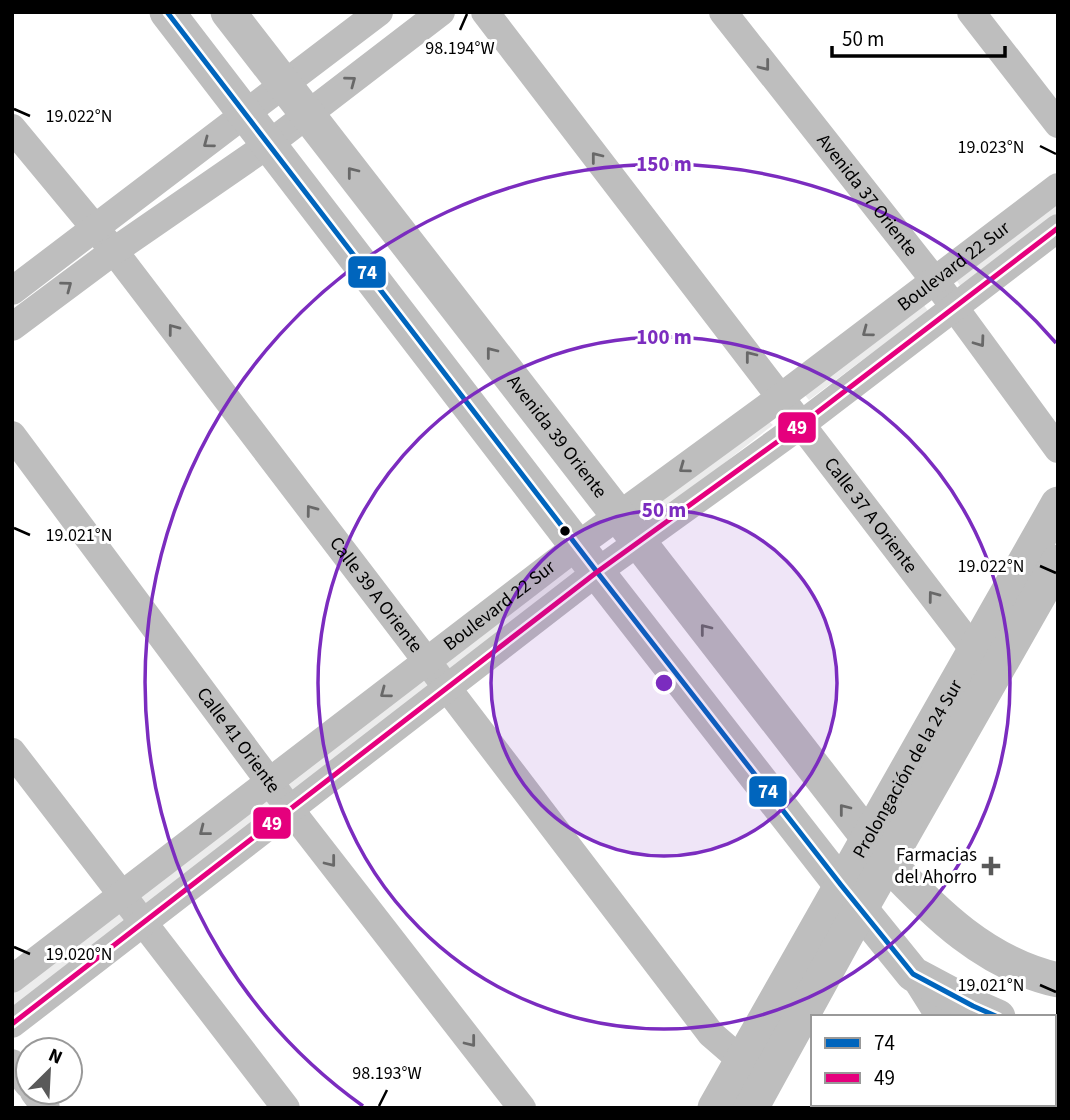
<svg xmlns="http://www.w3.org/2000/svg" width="1070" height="1120" font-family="'Source Sans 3',sans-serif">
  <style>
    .green { fill: #ececec }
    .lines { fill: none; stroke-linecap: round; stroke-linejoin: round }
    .minor { stroke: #bebebe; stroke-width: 28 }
    .major { stroke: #bebebe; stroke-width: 35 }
    .bus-1-casing { stroke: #fff; stroke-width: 10 }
    .bus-2-casing { stroke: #fff; stroke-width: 10 }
    .bus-1 { stroke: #0065bd; stroke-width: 5 }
    .bus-2 { stroke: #e5007d; stroke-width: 5 }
    .oneway { stroke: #686868 }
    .ticks { fill: none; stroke: #000; stroke-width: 2.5 }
    .ring { fill: none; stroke: #7b2cbf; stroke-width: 3.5 }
    .bus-dot { fill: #000; stroke: #fff; stroke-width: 2.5 }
    .poi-dot { fill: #595959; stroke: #fff; stroke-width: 2.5 }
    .labels { text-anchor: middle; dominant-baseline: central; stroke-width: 6; stroke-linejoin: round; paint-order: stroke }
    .street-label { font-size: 19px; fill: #000; stroke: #fff }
    .poi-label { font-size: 19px; fill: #000; stroke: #fff; text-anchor: end }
    .ticks-label { font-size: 18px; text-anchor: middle; fill: #000; stroke: #fff; stroke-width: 6; stroke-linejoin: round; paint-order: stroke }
    .centre { fill: #7b2cbf; stroke: #fff; stroke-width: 3.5 }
    .ring-label { font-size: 21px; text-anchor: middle; font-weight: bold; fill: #7b2cbf; stroke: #fff; stroke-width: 6; stroke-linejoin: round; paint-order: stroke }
    .line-badge { stroke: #fff; stroke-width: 2.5 }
    .badge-label { font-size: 19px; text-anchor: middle; font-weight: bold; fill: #fff }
  </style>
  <rect width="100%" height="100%" fill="#fff"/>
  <!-- green -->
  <g class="green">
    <polygon points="1058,194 1058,224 966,294 952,274"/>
    <polygon points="919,298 928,311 809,400 799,388"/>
    <polygon points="764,417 773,425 649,522 638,509"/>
    <polygon points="573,563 582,571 12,1012 12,992"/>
  </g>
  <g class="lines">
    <!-- minor -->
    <g class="minor">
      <path id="s1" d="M485 12 974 650"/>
      <path id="s2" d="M723 12 935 281 1058 449"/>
      <polyline points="971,12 1058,124"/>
      <path id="s3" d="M12 128 114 251 711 1034 741 1060"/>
      <polyline points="12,291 379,12"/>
      <polyline points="12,327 114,251 269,144 441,12"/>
      <path id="s4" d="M12 435 289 808 522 1108"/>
      <polyline points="12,752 286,1108"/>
      <polyline points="913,974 940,1017"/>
      <path id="s5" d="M12 979 577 546 781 397 1058 187"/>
      <polyline points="12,1024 597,572 802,424 1058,228"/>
      <polyline points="12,1063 28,1084"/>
      <polyline points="34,1092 46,1108"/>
      <polyline points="993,1104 995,1108"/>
    </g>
    <!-- major -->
    <g class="major">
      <polyline points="167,12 597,572 841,885 913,974 973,1006 998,1017"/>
      <path id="s6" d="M228 12 887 862C935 913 986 964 1058 980"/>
      <polyline points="1054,1032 1058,1033"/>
      <path id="s7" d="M715 1108 1058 504"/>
      <polyline points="751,1108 861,908 1058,562"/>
    </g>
    <defs>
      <polyline id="bus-1" points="167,12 597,572 841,885 913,974 973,1006 998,1017"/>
      <polyline id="bus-2" points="12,1024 597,572 802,424 1058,228"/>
    </defs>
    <!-- bus-1 casing -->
    <use href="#bus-1" class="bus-1-casing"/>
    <!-- bus-2 casing -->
    <use href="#bus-2" class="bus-2-casing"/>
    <!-- bus-1 -->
    <use href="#bus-1" class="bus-1"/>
    <!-- bus-2 -->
    <use href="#bus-2" class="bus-2"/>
  </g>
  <!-- one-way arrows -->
  <defs><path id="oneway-chevron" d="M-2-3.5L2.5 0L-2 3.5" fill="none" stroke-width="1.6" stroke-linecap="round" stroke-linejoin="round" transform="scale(1.75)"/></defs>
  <g class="oneway">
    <use href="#oneway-chevron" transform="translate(765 66) rotate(52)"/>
    <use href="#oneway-chevron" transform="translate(351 81) rotate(-37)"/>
    <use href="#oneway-chevron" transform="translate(208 143) rotate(143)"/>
    <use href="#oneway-chevron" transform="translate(596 157) rotate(-128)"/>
    <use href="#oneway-chevron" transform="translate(352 172) rotate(-128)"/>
    <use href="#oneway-chevron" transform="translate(67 286) rotate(-37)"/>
    <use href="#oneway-chevron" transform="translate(173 329) rotate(-127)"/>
    <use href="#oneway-chevron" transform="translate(867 332) rotate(143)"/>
    <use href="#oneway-chevron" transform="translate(980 342) rotate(54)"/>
    <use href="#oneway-chevron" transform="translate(491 352) rotate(-128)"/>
    <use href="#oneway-chevron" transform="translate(750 356) rotate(-128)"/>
    <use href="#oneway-chevron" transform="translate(684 468) rotate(144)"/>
    <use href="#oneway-chevron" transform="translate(311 510) rotate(-127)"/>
    <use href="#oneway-chevron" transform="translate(933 596) rotate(-127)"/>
    <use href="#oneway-chevron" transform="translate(705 629) rotate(-128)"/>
    <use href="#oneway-chevron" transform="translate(385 693) rotate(143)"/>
    <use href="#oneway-chevron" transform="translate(844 809) rotate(-128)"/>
    <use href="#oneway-chevron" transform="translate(204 831) rotate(142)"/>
    <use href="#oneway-chevron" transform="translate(331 862) rotate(52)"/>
    <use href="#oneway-chevron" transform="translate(471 1042) rotate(52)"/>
  </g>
  <!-- ticks -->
  <path class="ticks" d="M460 30 467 14M14 109 30 116M1040 146 1056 154M14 528 30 535M1040 566 1056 573M14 947 30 954M1040 985 1056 992M379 1106 387 1090"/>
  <!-- distance rings -->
  <circle cx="664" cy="683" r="173" fill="#7b2cbf" fill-opacity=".12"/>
  <g class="ring">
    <circle cx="664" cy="683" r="173"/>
    <circle cx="664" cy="683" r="346"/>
    <path d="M363 1106A519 519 0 1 1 1056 343"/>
  </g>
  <!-- markers -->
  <circle class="bus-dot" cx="565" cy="531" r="6"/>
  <path class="poi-dot" d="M987.5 855.5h7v7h7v7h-7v7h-7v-7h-7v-7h7z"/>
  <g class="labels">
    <!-- street labels -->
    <g class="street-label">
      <text stroke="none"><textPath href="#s2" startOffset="233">Avenida 37 Oriente</textPath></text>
      <text stroke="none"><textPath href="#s5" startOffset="1181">Boulevard 22 Sur</textPath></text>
      <text stroke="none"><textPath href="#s6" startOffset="537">Avenida 39 Oriente</textPath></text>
      <text stroke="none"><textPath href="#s1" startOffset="634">Calle 37 A Oriente</textPath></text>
      <text stroke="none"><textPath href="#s3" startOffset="592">Calle 39 A Oriente</textPath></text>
      <text stroke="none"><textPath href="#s5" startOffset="614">Boulevard 22 Sur</textPath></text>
      <text stroke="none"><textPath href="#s4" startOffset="380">Calle 41 Oriente</textPath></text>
      <text stroke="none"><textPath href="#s7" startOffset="390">Prolongación de la 24 Sur</textPath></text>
    </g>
    <!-- poi labels -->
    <g class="poi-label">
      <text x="977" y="855">Farmacias<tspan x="977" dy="22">del Ahorro</tspan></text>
    </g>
  </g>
  <g class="ticks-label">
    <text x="460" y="54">98.194°W</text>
    <text x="79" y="122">19.022°N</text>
    <text x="991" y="153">19.023°N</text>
    <text x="79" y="541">19.021°N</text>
    <text x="991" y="572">19.022°N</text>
    <text x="79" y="960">19.020°N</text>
    <text x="991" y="991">19.021°N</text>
    <text x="387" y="1079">98.193°W</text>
  </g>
  <circle cx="664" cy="683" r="10" class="centre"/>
  <g class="ring-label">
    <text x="664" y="171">150 m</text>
    <text x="664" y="344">100 m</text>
    <text x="664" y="517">50 m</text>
  </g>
  <g class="line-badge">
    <rect x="347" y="255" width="40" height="34" rx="7" fill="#0065bd"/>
    <rect x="777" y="411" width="40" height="33" rx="7" fill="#e5007d"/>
    <rect x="748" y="775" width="40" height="33" rx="7" fill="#0065bd"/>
    <rect x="252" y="806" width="40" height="34" rx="7" fill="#e5007d"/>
  </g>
  <g class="badge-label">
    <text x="367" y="279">74</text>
    <text x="797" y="434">49</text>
    <text x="768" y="798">74</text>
    <text x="272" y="830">49</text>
  </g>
  <!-- border -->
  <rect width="1070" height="1120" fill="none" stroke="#000000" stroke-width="28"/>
  <!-- legend -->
  <rect x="811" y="1015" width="245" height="91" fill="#ffffff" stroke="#999999" stroke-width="2"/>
  <rect x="825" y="1038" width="35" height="10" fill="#0065bd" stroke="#999999" stroke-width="2"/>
  <text x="874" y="1050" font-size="21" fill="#000000">74</text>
  <rect x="825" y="1073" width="35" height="10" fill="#e5007d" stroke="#999999" stroke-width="2"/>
  <text x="874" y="1085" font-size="21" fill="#000000">49</text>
  <!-- north arrow -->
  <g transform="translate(49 1071) rotate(24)"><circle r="33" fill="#ffffff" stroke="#999999" stroke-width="2"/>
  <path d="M0-5L12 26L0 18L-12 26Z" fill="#595959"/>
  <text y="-10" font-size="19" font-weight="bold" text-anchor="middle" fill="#000000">N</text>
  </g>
  <!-- scale -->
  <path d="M832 46v10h173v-10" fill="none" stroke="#000000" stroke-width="3.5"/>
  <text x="842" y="46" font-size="21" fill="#000000" stroke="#ffffff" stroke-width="5" paint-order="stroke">50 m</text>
</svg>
